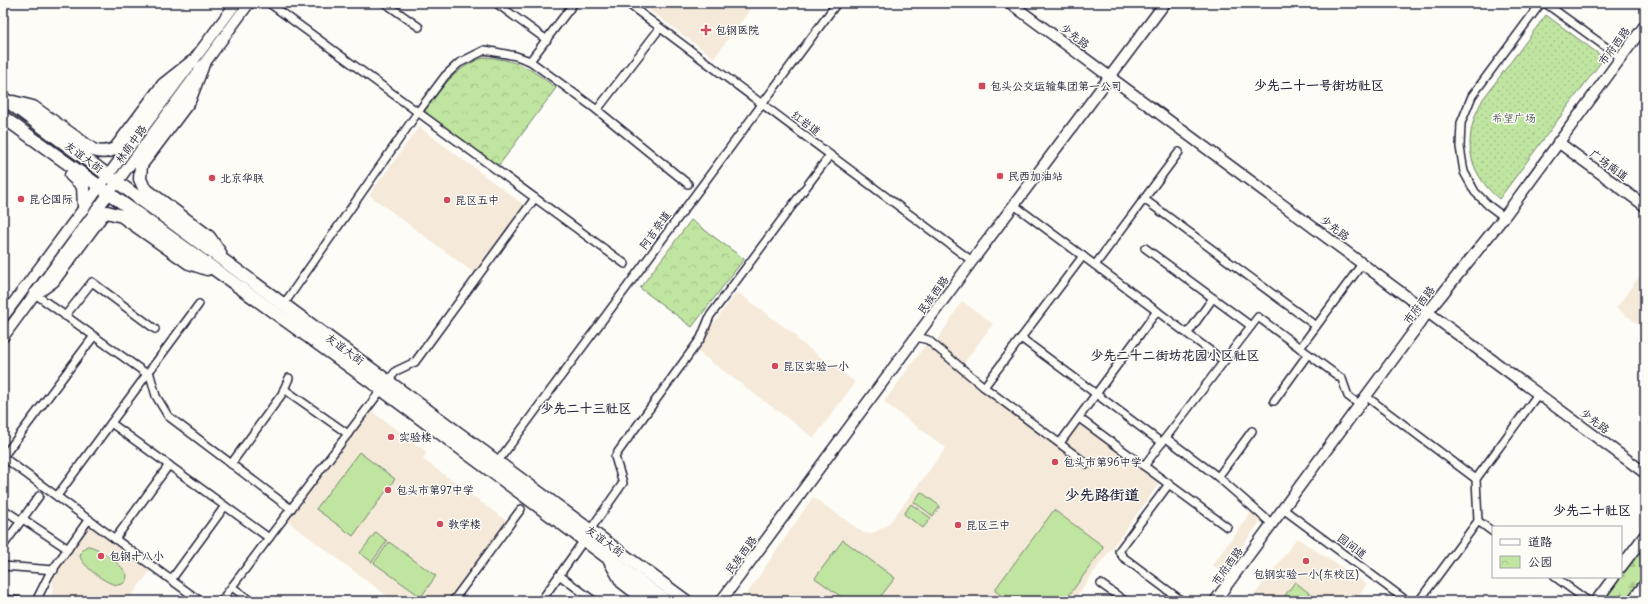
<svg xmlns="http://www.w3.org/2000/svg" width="1648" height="604" font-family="Delius,'LXGW WenKai TC',sans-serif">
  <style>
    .built { fill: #f5ead9 }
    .grass { fill: #c0e5a0; stroke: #71846e }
    .forest { fill: url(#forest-firs); stroke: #71846e }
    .park { fill: url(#park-crowns); stroke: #71846e }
    .garden { fill: url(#garden-dots); stroke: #71846e }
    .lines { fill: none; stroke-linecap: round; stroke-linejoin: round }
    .street-casing { stroke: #22223b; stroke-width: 10 }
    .secondary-casing { stroke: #22223b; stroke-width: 13 }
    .primary-casing { stroke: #22223b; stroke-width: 15 }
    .street { stroke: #fdfcf7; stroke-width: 7 }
    .secondary { stroke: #fdfcf7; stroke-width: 10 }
    .primary { stroke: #fdfcf7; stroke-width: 12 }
    .poi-dot { fill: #d1495b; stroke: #fdfcf7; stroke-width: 1.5 }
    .labels { text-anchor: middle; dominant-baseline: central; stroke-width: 3; stroke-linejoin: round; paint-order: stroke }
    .poi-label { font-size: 11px; fill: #22223b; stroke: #fdfcf7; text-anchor: start }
    .street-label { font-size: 11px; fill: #22223b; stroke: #fdfcf7 }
    .park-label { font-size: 11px; fill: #515c59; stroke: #fdfcf7 }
    .quarter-label { font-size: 13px; font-weight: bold; fill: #22223b; stroke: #fdfcf7 }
    .district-label { font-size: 15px; font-weight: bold; fill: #22223b; stroke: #fdfcf7 }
  </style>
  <defs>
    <pattern id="forest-firs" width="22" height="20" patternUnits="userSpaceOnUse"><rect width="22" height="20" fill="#c0e5a0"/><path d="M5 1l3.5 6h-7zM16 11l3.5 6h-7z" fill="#a5c48b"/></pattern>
    <pattern id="park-crowns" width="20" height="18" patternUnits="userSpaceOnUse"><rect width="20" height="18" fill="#c0e5a0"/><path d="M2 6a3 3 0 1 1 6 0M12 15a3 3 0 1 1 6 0" fill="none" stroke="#a5c48b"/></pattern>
    <pattern id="garden-dots" width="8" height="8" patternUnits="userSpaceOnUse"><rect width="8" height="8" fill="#c0e5a0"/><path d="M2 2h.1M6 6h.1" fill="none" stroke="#a5c48b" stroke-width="1.8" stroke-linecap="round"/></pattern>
  </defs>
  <rect width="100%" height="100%" fill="#fdfcf7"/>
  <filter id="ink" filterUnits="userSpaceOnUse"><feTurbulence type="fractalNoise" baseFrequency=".025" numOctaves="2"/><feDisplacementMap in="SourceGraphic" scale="8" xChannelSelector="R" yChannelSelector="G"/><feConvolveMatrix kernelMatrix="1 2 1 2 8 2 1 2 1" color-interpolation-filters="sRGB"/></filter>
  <g filter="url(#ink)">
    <!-- built -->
    <g class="built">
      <polygon points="640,3 755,3 714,58"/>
      <polygon points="419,127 524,205 474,273 369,195"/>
      <polygon points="1645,269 1645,329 1616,308"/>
      <polygon points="737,292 797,336 796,339 855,382 814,438 694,349"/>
      <polygon points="962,301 993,324 963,364 940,352 1065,444 1084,419 1164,477 1073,601 742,601 813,497 864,533 871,534 888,525 946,448 884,402 927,343 933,347"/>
      <polygon points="370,410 427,452 423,459 508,522 448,601 394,601 287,521"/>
      <polygon points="1253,510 1263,518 1222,573 1212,565"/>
      <polygon points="89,523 152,568 128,601 52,601 53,576"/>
      <polygon points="1297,538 1367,584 1355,601 1250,601"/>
    </g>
    <!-- grass -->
    <g class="grass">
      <polygon points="359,452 395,479 353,536 316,509"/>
      <polygon points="921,492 940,506 933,516 914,502"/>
      <polygon points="911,504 931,518 923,528 904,514"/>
      <polygon points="1054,510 1103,546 1102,550 1065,601 1009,601 995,591 996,588"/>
      <polygon points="376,532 387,541 372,562 360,553"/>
      <polygon points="843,540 895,578 877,601 847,601 815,578"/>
      <polygon points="389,542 436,576 421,597 374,563"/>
      <path d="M87 546C96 545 126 567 127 576 124 601 81 566 80 556L82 550Z"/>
      <polygon points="1295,582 1319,601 1320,601 1281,601"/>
    </g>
    <!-- forest -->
    <polygon class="forest" points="1645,545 1645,577 1628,601 1604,601"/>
    <!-- park -->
    <g class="park">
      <path d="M486 57C519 61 530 68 556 88L500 164 496 165 424 112C442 87 456 66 486 57Z"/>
      <polygon points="691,220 744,259 692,327 640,288"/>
    </g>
    <!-- garden -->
    <path class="garden" d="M1546 15 1604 58 1499 199C1466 171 1462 137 1483 99Z"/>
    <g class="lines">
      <defs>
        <g id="street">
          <polyline points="269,3 625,264"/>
          <polyline points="385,3 419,27"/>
          <polyline points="496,3 547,40"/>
          <polyline points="627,3 972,261"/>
          <polyline points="1545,3 1621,58"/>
          <polyline points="530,61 574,3"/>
          <polyline points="597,110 660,28"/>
          <polyline points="1144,199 1316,326"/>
          <polyline points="1014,205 1224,361"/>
          <polyline points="1504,217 1488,205 1475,192 1464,172 1460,147 1461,123 1472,96 1541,3"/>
          <polyline points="1145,248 1251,326"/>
          <polyline points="1095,265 1179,152"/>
          <polyline points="35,294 147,374"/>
          <polyline points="284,304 418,112 445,76 459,63 485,50 516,56 530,61 597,110 688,184"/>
          <polyline points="65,316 92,282 155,329"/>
          <polyline points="1188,333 1213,298"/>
          <polyline points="917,337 928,340 984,387 1087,464"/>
          <polyline points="1021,338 1162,443"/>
          <polyline points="1300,348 1362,264"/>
          <polyline points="149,371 156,396 168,416 291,509"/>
          <polyline points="984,387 1083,256"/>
          <polyline points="284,389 348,434"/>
          <polyline points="1367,397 1476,479"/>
          <polyline points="1274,401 1308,354"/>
          <polyline points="1079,418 1227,527"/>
          <polyline points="111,423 269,538"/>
          <polyline points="1166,438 1218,477 1272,524"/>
          <polyline points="1060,443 1157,311"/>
          <polyline points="3,457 200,601"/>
          <polyline points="3,457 94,336"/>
          <polyline points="231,464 282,394 289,378"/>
          <polyline points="496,464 837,3"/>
          <polyline points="1144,466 1258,317 1342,379 1348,396 1360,405"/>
          <polyline points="1218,477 1252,431"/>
          <polyline points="1169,484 1119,551 1123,557 1182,601"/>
          <polyline points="57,496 199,304"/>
          <polyline points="3,509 21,521"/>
          <polyline points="1283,509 1407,601"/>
          <polyline points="23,519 68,549"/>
          <polyline points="1478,521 1493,532"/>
          <polyline points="590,530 623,483 615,457 618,452 701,338 710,316 830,155"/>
          <polyline points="115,539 169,465"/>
          <polyline points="3,546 39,496"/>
          <polyline points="3,566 54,570"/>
          <polyline points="559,575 594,601"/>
          <polyline points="1555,577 1588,601"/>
          <polyline points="171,580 225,506"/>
          <polyline points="1101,584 1125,601"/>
          <polyline points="232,587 251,601"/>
          <polyline points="3,599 19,601"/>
          <polyline points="36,601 49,575 89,519"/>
          <polyline points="221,601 388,381 396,371 415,362 535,198"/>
          <polyline points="453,601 521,509"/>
          <polyline points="541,601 584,540"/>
          <polyline points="1419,601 1478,521 1476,479 1538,394"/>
        </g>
        <g id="secondary">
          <polyline points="1010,3 1645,473"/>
          <polyline points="1558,142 1645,206"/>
          <polyline points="3,317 236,3"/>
          <polyline points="3,337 249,3"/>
          <polyline points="1621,567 1645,535"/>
          <polyline points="721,601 972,261 1165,3"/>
          <polyline points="1215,601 1428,312 1504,217 1645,25"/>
          <polyline points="1596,601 1614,577"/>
          <polyline points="1632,601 1645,584"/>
        </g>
        <g id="primary">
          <polyline points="202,67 189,101 141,165 140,179 144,188 209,237 220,253"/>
          <polyline points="3,98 686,601"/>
          <path d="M13 102 33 107 93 150C101 153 108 152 115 149L163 85 192 62"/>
          <polyline points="3,117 381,389 666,601"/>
          <polyline points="71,175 83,186 84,207"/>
          <polyline points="35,294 53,281 102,215 107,212 122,216 189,263 207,269"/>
          <polyline points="611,563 622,582 647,601"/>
        </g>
      </defs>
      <!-- street casing -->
      <use href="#street" class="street-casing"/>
      <!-- secondary casing -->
      <use href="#secondary" class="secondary-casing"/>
      <!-- primary casing -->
      <use href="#primary" class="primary-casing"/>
      <!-- street -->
      <use href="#street" class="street"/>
      <!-- secondary -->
      <use href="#secondary" class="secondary"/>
      <!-- primary -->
      <use href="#primary" class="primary"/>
    </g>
  </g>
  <!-- markers -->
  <g class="poi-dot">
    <path d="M704 24h4v4h4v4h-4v4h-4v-4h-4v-4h4z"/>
    <rect x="978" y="82" width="8" height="8" rx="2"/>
    <circle cx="1000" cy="176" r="4"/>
    <circle cx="212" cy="178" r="4"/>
    <circle cx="21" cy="199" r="4"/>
    <circle cx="447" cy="200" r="4"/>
    <circle cx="775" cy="366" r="4"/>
    <circle cx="391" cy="437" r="4"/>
    <circle cx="1055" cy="462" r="4"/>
    <circle cx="388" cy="490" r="4"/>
    <circle cx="440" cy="524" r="4"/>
    <circle cx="958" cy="525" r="4"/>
    <circle cx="101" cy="556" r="4"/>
    <circle cx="1306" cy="561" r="4"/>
  </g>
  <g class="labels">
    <!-- poi labels -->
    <g class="poi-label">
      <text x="715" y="30">包钢医院</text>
      <text x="990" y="86">包头公交运输集团第一公司</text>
      <text x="1008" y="176">民西加油站</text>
      <text x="220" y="178">北京华联</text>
      <text x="29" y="199">昆仑国际</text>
      <text x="455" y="200">昆区五中</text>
      <text x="783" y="366">昆区实验一小</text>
      <text x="399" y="437">实验楼</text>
      <text x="1063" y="462">包头市第96中学</text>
      <text x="396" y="490">包头市第97中学</text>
      <text x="448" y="524">教学楼</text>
      <text x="966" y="525">昆区三中</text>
      <text x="109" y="556">包钢十八小</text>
      <text x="1306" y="574" text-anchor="middle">包钢实验一小(东校区)</text>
    </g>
    <!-- street labels -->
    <g class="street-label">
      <text transform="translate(1075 36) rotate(37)">少先路</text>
      <text transform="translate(1614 46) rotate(-53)">市府西路</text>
      <text transform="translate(806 123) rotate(37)">红岩道</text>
      <text transform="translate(131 144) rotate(-54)">林荫中路</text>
      <text transform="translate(84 157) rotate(36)">友谊大街</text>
      <text transform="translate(1609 165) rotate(36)">广场南道</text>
      <text transform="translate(1335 228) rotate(37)">少先路</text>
      <text transform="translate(655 230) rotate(-54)">阿吉奈道</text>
      <text transform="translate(933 295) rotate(-54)">民族西路</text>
      <text transform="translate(1419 305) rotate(-53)">市府西路</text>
      <text transform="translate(345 349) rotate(36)">友谊大街</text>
      <text transform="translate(1595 421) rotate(37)">少先路</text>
      <text transform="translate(605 541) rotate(36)">友谊大街</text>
      <text transform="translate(1352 546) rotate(37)">园间道</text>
      <text transform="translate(741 555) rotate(-53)">民族西路</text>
      <text transform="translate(1227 566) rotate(-54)">市府西路</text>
    </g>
    <!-- park labels -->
    <g class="park-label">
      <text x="1514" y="118">希望广场</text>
    </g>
    <!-- quarter labels -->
    <g class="quarter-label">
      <text x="1319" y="85">少先二十一号街坊社区</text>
      <text x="1175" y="355">少先二十二街坊花园小区社区</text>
      <text x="586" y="408">少先二十三社区</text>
      <text x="1592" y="510">少先二十社区</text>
    </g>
    <!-- district labels -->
    <g class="district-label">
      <text x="1102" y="494">少先路街道</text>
    </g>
  </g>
  <!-- margin -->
  <rect width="1648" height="604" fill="none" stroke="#fdfcf7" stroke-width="16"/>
  <rect x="8" y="8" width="1632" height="588" fill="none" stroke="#22223b" stroke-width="1.5" filter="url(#ink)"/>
  <!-- legend -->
  <rect x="1492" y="526" width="130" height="52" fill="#fdfcf7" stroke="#a5a5ac"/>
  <rect x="1500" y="539" width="20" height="6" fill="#fdfcf7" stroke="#a5a5ac"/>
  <text x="1528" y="546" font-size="12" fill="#22223b">道路</text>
  <rect x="1500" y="556" width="20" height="12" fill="url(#park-crowns)" stroke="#a5a5ac"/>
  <text x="1528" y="566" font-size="12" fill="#22223b">公园</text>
</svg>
